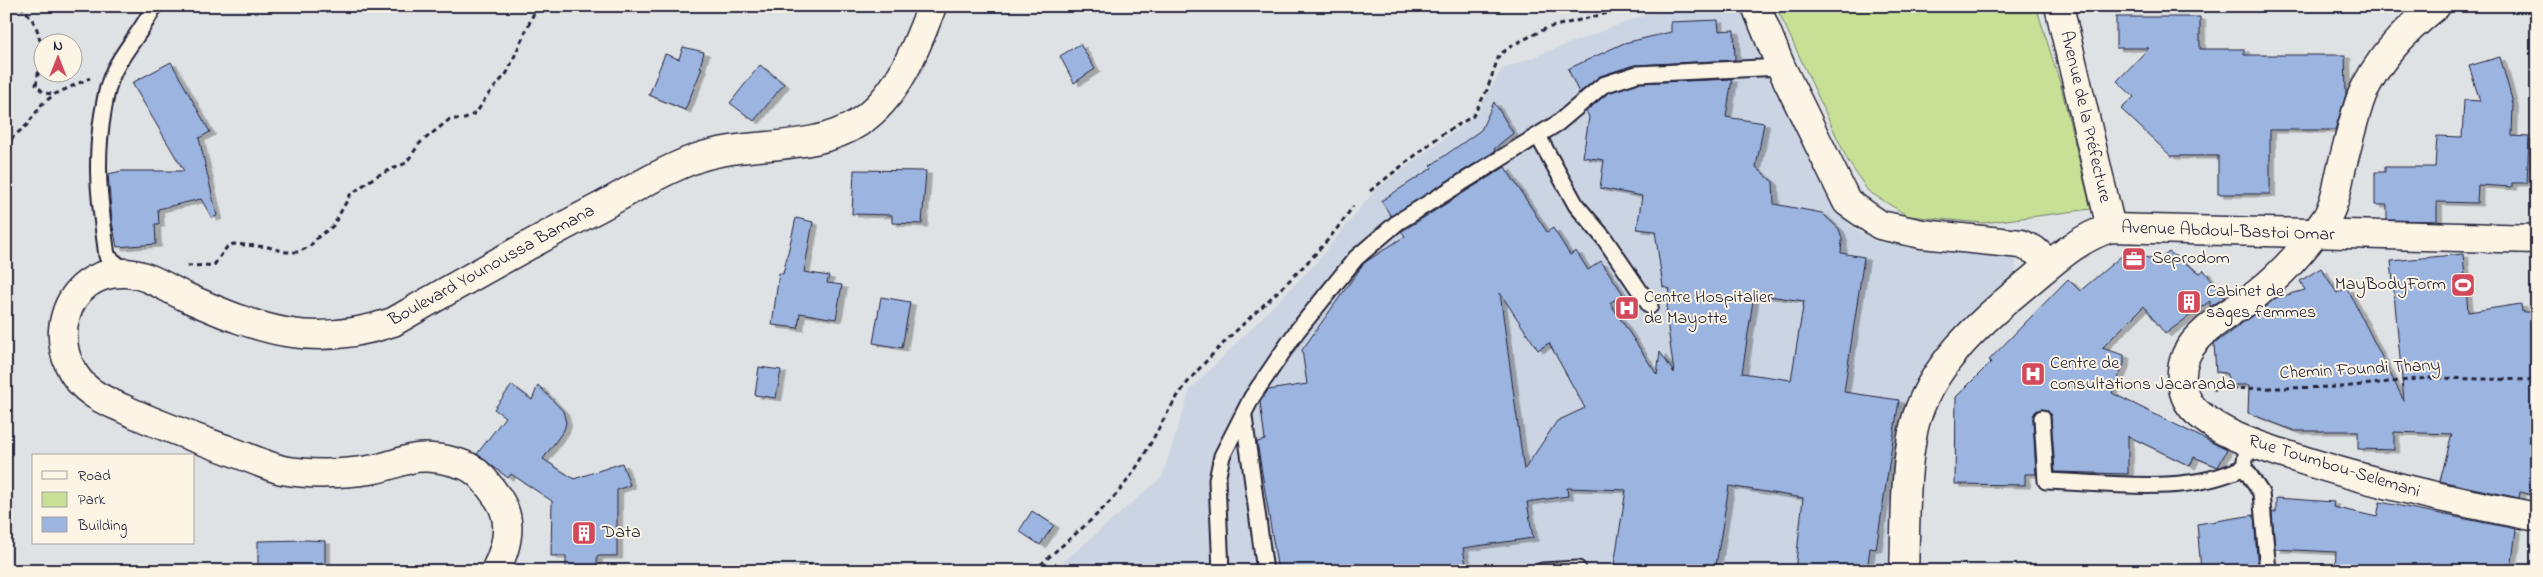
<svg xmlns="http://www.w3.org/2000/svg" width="2543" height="577" font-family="'Indie Flower',sans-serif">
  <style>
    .built { fill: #cbd4e3 }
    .green { fill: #c7e096; stroke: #748168 }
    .building { fill: #9bb4e0; stroke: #22223b; fill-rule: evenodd; filter: url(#shadow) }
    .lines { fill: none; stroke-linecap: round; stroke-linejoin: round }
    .service-casing { stroke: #22223b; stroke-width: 19 }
    .minor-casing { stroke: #22223b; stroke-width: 31 }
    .tertiary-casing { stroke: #22223b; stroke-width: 31 }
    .secondary-casing { stroke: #22223b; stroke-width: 31 }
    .path { stroke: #22223b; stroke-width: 3; stroke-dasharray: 5 4; stroke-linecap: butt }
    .service { stroke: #fcf5e5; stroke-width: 15 }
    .minor { stroke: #fcf5e5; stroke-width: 28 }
    .tertiary { stroke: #fcf5e5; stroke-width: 28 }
    .secondary { stroke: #fcf5e5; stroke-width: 28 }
    .labels { text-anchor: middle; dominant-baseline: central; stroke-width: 4; stroke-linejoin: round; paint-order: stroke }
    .street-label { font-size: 18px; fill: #22223b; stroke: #fcf5e5 }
    .poi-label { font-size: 18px; fill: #22223b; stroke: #fcf5e5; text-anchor: start }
  </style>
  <defs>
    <filter id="shadow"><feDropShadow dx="5.5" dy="3" stdDeviation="0" flood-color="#0004"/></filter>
  </defs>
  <rect width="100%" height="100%" fill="#dfe2e4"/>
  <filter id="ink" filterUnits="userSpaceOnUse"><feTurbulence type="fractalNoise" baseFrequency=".02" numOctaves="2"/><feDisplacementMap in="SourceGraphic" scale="10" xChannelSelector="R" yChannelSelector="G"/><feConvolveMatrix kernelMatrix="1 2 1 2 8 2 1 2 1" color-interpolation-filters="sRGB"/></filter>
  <g filter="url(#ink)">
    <!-- built -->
    <polygon class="built" points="1707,6 1753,6 1836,203 1851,226 1874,241 2011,256 2016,259 2015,274 2006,286 1940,348 1914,383 1891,516 1887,571 1053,571 1162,477 1190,390 1315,264 1376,189 1475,116 1502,69 1647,14"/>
    <!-- green -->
    <polygon class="green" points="1776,6 2036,6 2060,83 2091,209 1983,223 1908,216 1868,191 1848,161"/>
    <!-- building -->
    <g class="building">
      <polygon points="2116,17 2200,17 2200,49 2244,49 2244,55 2345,55 2346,94 2335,130 2270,130 2270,194 2218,194 2218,156 2171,156 2121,109 2134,97 2117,81 2149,48 2116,48"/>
      <polygon points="1718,20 1719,31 1734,30 1735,60 1634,65 1600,76 1579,93 1568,69 1624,43 1671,32 1671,22"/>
      <polygon points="1080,44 1095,69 1074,83 1060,56"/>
      <polygon points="683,47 704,52 700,67 702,68 685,110 649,95 665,54 679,59"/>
      <polygon points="2500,57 2513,103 2512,136 2529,137 2527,183 2512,183 2512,187 2478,185 2477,203 2437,202 2437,221 2387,220 2387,205 2375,205 2375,172 2385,172 2385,167 2435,167 2437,136 2462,137 2464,100 2480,101 2469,66"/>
      <polygon points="171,62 210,132 199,138 217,216 212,218 201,199 158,209 159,224 155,224 156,244 117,247 112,222 108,174 122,171 184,171 132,83"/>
      <polygon points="760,65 784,84 754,121 730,103"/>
      <path d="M1732 79 1726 117 1764 123 1756 167 1773 182 1774 204 1822 213 1839 229 1842 238 1841 253 1864 257 1844 392 1899 400 1876 549 1870 548 1867 571H1795L1803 498 1729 486 1715 571H1613L1626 490 1567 488 1568 496 1527 502 1533 538 1463 548 1467 571H1278L1257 442 1265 440 1260 402 1268 390 1307 384 1302 350 1364 263 1405 236 1401 231 1404 230 1505 167 1547 232 1553 228 1570 255 1576 251 1588 270 1601 261 1623 294 1610 303 1657 375 1660 352 1674 373 1666 313 1670 289 1663 287 1655 231 1637 229 1642 196 1600 188 1604 160 1583 157 1589 117 1586 111 1608 93 1639 83ZM1500 293 1538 350 1549 343 1585 408 1557 421 1524 470ZM1754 294 1804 301 1791 380 1742 373Z"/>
      <polygon points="1494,102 1513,133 1494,149 1495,151 1391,216 1381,201 1432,168 1430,166 1481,130"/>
      <polygon points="854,170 926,171 922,224 892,223 892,215 852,214"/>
      <polygon points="796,218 813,222 804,272 829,276 827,283 842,285 836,319 800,313 798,328 772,325 779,273 783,274"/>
      <polygon points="2169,252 2200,273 2204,270 2224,298 2210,307 2210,301 2165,334 2144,306 2102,348 2124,355 2124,364 2112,393 2227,450 2218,467 2194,457 2190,466 2128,436 2128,474 2055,472 2051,417 2047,410 2041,409 2036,411 2033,418 2036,474 2025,474 2025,485 1955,484 1956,397 1991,362 1989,360 2068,279 2080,291 2125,253 2159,260"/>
      <polygon points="2463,254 2468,312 2521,304 2522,312 2537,312 2537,496 2520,492 2519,498 2440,481 2452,434 2394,432 2394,450 2358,449 2358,431 2295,431 2248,413 2249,385 2231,385 2226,373 2216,372 2214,344 2276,298 2305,290 2300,281 2321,268 2337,293 2347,288 2404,401 2391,261"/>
      <polygon points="881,297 910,302 902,348 873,343"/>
      <polygon points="759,367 781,370 776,398 755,395"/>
      <polygon points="512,385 532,400 538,385 563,411 566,423 564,430 543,459 574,479 622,463 630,485 617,490 617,556 597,556 597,571 566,571 566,556 551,556 552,501 511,474 508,478 477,454 505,417 494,409"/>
      <polygon points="2276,498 2334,502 2333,507 2377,517 2380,502 2516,529 2511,571 2335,571 2336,552 2275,549 2272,512 2276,512"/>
      <polygon points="1032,511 1054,525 1040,545 1019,531"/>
      <polygon points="2254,515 2258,571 2231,571 2231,567 2201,570 2197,524"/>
      <polygon points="307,540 325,541 325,571 258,571 258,541"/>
    </g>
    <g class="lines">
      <defs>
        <g id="service">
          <polyline points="1538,136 1576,205 1604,238 1650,306"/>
          <path d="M128 273 107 256C100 204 94 165 103 112 105 99 108 83 114 71 125 48 143 31 154 6"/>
          <polyline points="1244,417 1265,571"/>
          <path d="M2042 418 2046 481C2109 483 2186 496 2244 467L2248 442"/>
          <polyline points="2244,467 2261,493 2268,571"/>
          <polyline points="1221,571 1217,480 1222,456 1252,397 1297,331 1356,258 1398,222 1558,123 1603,85 1637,74 1781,67"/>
          <polyline points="1542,571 1578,569"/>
        </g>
        <g id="minor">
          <polyline points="1756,6 1781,67 1847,202 1880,225 1922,234 2021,244 2034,250 2050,264"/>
          <polyline points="2059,6 2111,228"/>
          <path d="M2436 6C2407 29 2377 60 2362 95 2354 116 2349 140 2343 162 2338 180 2336 205 2325 220 2306 247 2284 272 2258 293 2236 310 2198 329 2186 355 2178 375 2181 400 2199 414 2223 435 2254 444 2284 454 2367 482 2451 501 2537 517"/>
        </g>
        <path id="tertiary" d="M1904 571C1906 524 1904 473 1914 427 1928 368 1979 323 2024 286 2051 264 2077 238 2111 228L2537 239"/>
        <path id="secondary" d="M495 571C507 548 514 521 498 498 489 486 479 470 464 465 451 460 430 456 416 458 402 460 385 468 369 470 344 474 308 475 282 470 264 465 245 456 228 450 193 437 158 425 124 409 111 403 97 398 86 388 43 349 62 270 126 273 148 274 168 289 188 298 262 331 313 349 393 322 462 282 531 243 602 206 633 189 664 170 697 158 748 140 812 153 858 123 898 97 916 48 932 6"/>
      </defs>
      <!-- service casing -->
      <use href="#service" class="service-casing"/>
      <!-- minor casing -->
      <use href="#minor" class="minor-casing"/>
      <!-- tertiary casing -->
      <use href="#tertiary" class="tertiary-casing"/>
      <!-- secondary casing -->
      <use href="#secondary" class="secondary-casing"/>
      <!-- path -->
      <g class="path">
        <path d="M20 6C46 28 42 55 36 85L44 93 55 94"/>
        <polyline points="6,147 13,137 27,125 42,104 55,94 90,78"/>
        <polyline points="1370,191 1441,135 1473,116 1487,90 1499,55 1513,45 1547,28 1637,6"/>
        <polyline points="187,266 214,265 227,247 233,244 268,247 286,252 299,252 310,246 318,237 333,226 350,195 376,176 406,163 420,143 450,119 465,119 477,112 486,97 507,73 537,6"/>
        <polyline points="2213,389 2342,387 2428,378 2537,380"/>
        <polyline points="790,571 810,565 831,571"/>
        <path d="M1034 571C1064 542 1098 518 1124 485 1151 451 1164 409 1193 376 1243 317 1311 271 1353 206"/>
      </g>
      <!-- service -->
      <use href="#service" class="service"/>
      <!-- minor -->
      <use href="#minor" class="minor"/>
      <!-- tertiary -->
      <use href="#tertiary" class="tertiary"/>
      <!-- secondary -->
      <use href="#secondary" class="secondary"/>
    </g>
  </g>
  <!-- icons -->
  <defs>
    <symbol id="office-square" viewBox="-11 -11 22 22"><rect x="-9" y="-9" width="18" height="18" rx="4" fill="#d1495b" stroke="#fcf5e5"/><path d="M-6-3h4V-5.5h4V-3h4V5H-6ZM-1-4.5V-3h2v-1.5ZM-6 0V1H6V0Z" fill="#fff"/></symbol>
    <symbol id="stadium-square" viewBox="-11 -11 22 22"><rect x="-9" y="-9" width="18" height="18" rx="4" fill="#d1495b" stroke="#fcf5e5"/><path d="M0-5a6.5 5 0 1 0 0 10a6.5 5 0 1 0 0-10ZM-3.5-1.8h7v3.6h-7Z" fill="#fff"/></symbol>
    <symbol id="building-square" viewBox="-11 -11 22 22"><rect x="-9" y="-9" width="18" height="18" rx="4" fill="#d1495b" stroke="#fcf5e5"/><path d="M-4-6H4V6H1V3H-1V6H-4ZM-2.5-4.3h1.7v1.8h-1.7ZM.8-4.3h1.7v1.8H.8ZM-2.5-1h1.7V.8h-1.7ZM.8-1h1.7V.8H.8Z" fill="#fff"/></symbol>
    <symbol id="hospital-square" viewBox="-11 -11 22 22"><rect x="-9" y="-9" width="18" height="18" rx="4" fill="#d1495b" stroke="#fcf5e5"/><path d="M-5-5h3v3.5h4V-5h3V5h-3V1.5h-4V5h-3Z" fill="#fff"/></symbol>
  </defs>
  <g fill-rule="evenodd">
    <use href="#office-square" x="2120" y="245" width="28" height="28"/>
    <use href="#stadium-square" x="2449" y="271" width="28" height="28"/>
    <use href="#building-square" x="2175" y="288" width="28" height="28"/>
    <use href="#hospital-square" x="1613" y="294" width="28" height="28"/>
    <use href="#hospital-square" x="2019" y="360" width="28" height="28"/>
    <use href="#building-square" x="570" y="519" width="28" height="28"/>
  </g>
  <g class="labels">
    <!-- street labels -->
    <g class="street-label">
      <text transform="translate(2085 117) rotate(77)">Avenue de la Préfecture</text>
      <text transform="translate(2228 232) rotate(2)">Avenue Abdoul-Bastoi Omar</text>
      <text transform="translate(492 266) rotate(-29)">Boulevard Younoussa Bamana</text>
      <text transform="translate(2360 370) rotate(-3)">Chemin Foundi Thany</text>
      <text transform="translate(2334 467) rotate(17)">Rue Toumbou-Selemani</text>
    </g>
    <!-- poi labels -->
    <g class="poi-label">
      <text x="2152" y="259">Seprodom</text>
      <text x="2446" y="285" text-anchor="end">MayBodyForm</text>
      <text x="2206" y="292">Cabinet de<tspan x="2206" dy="21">sages femmes</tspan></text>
      <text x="1644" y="298">Centre Hospitalier<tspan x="1644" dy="21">de Mayotte</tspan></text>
      <text x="2050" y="364">Centre de<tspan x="2050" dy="21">consultations Jacaranda</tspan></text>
      <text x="602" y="533">Data</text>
    </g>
  </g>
  <!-- margin -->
  <rect width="2543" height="577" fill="none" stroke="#fcf5e5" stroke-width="25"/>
  <rect x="12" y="12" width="2518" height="552" fill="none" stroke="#22223b" stroke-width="2" filter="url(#ink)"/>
  <!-- legend -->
  <rect x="32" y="454" width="162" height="90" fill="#fcf5e5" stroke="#a5a1a1"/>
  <rect x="42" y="471" width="25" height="8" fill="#fcf5e5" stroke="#a5a1a1"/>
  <text x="78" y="480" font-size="15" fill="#22223b">Road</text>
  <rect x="42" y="492" width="25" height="15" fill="#c7e096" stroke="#a5a1a1"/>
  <text x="78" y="504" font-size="15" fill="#22223b">Park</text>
  <rect x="42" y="517" width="25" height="15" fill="#9bb4e0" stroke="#a5a1a1"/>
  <text x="78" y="530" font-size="15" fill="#22223b">Building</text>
  <!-- north arrow -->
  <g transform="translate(58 58)"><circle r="24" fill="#fcf5e5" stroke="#a5a1a1"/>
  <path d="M0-4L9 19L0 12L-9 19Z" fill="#d1495b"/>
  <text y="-8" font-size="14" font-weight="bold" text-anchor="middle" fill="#22223b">N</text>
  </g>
</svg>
